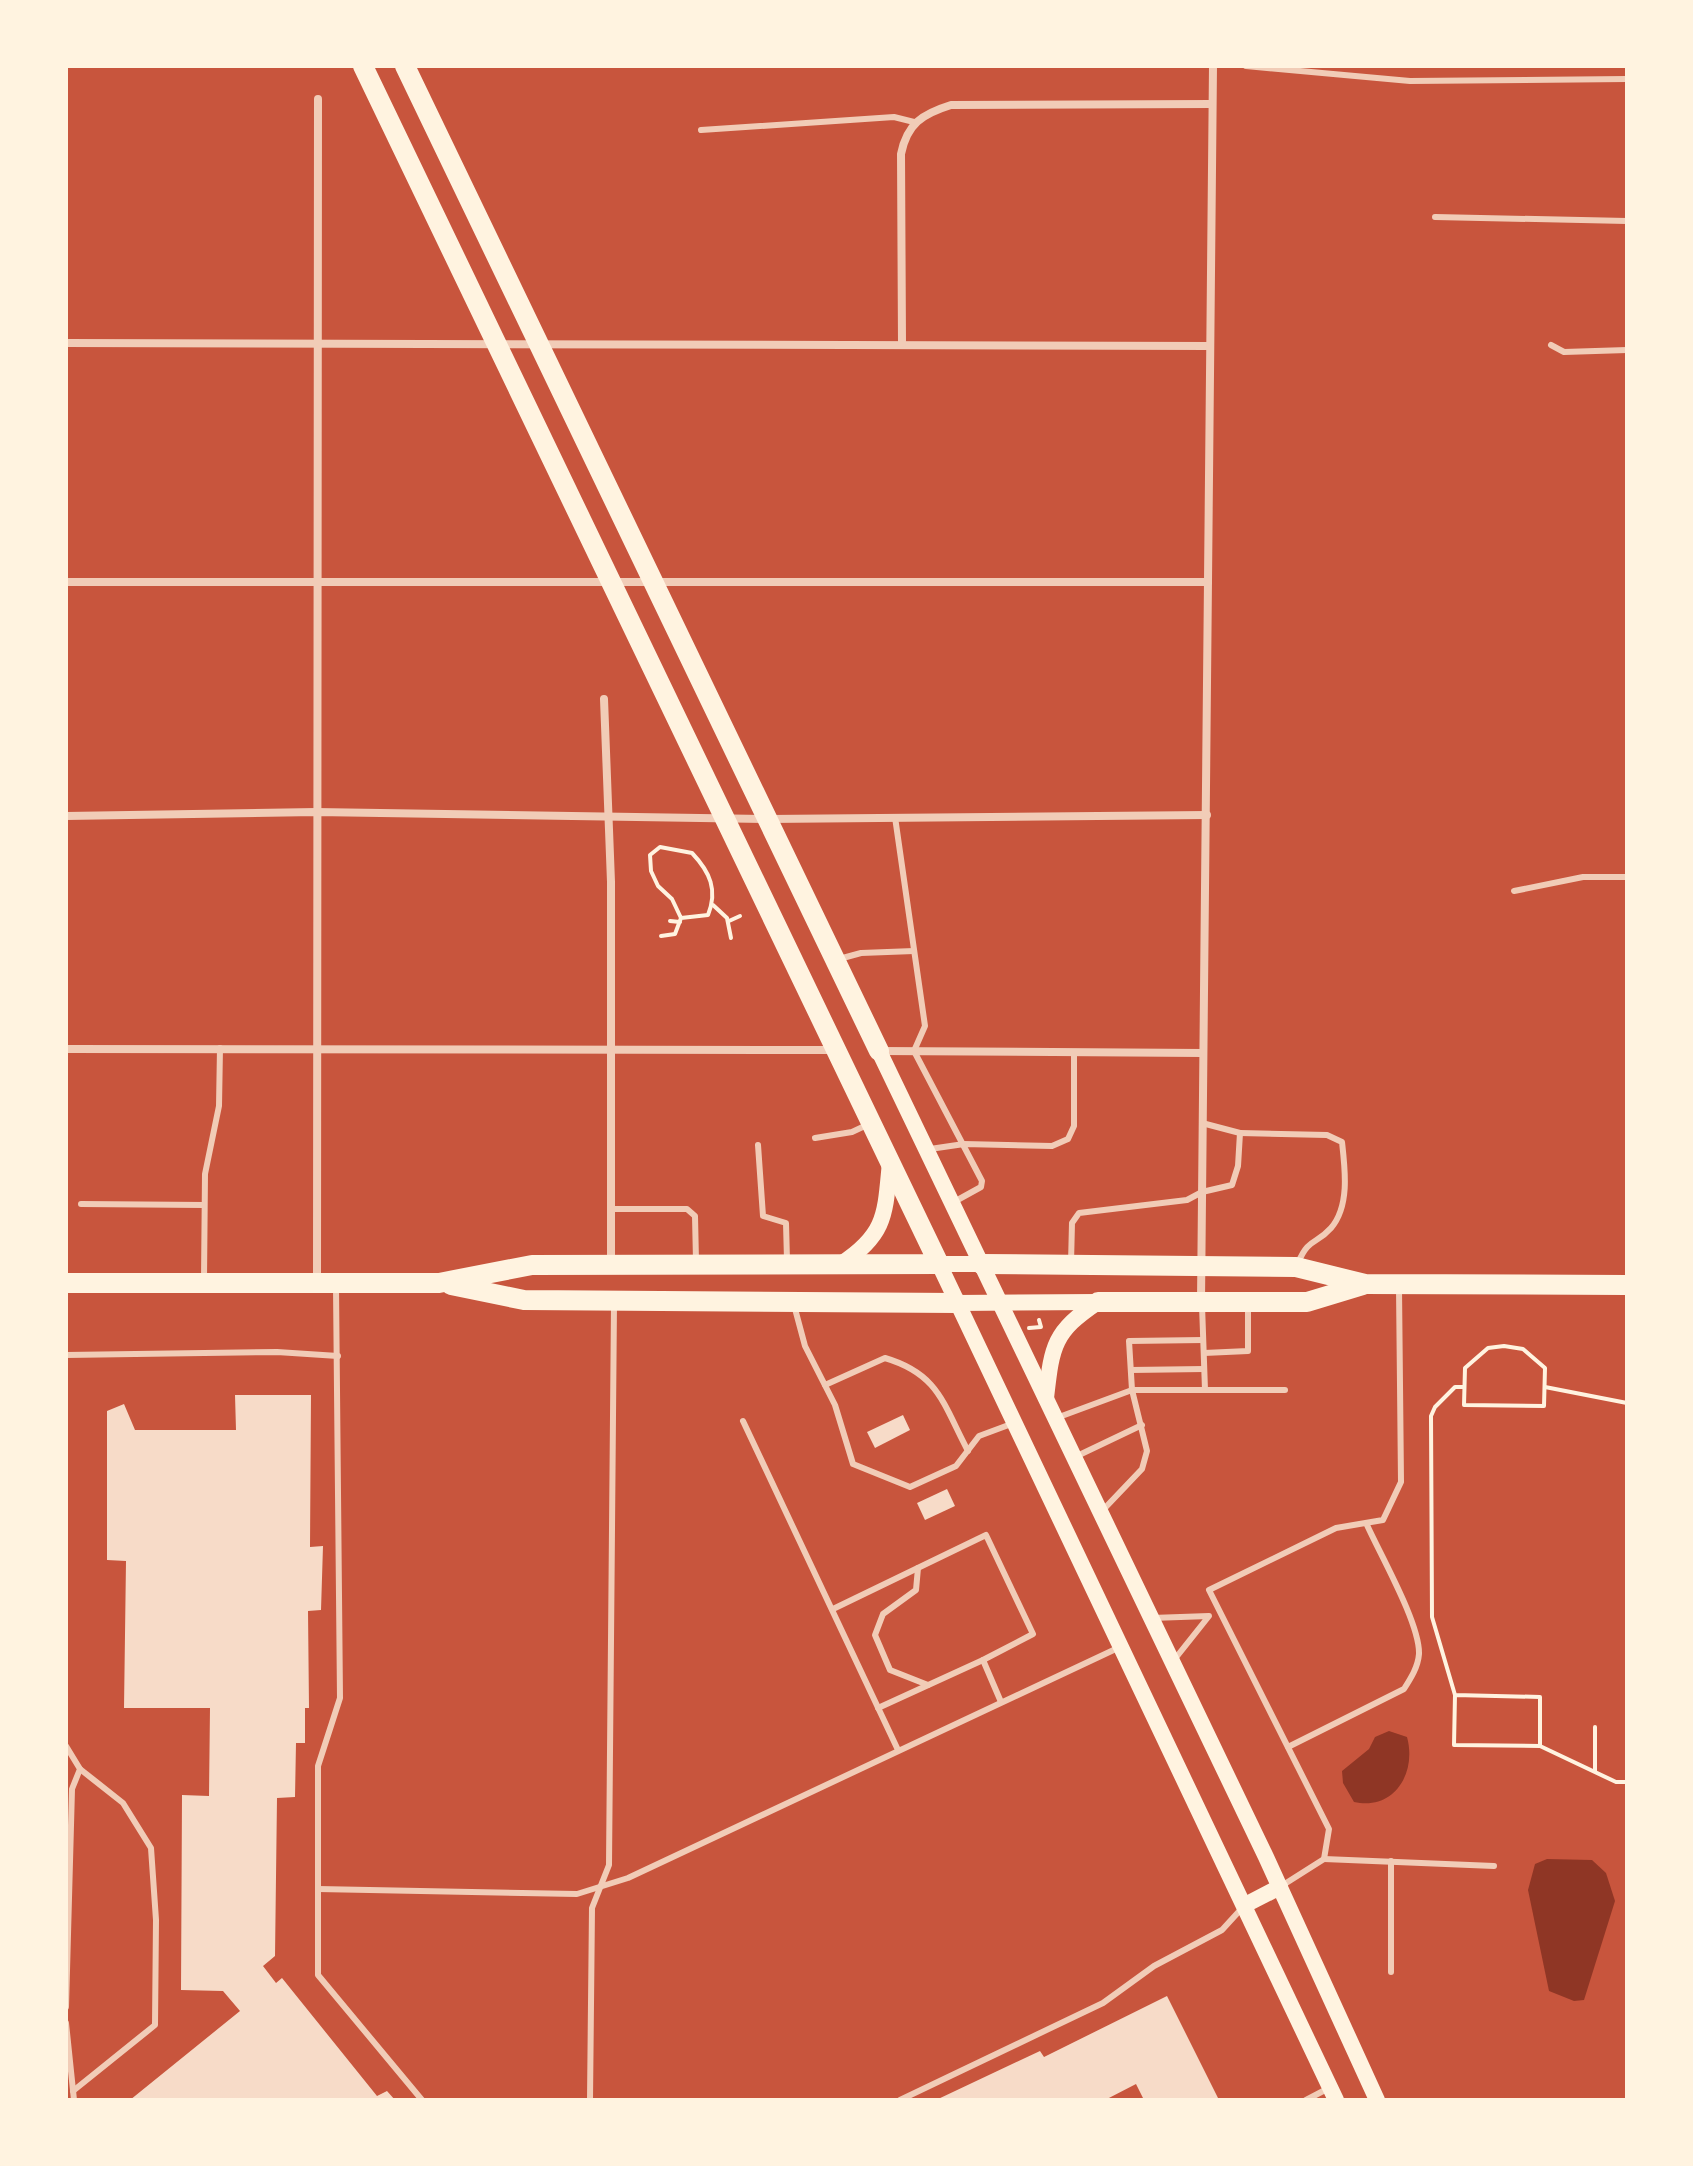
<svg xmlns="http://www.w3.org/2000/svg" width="1693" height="2166" font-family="Georgia,serif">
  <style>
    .water { fill: #8f3625 }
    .building { fill: #f7dbc8 }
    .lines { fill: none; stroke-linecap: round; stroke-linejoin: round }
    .path { stroke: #fff3e0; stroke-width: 4 }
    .service { stroke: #f1ccb7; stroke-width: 6 }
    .minor { stroke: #f1ccb7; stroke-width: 8 }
    .secondary { stroke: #fff3e0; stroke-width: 16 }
    .primary { stroke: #fff3e0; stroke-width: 20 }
  </style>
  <rect width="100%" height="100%" fill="#c8553d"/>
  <!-- water -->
  <g class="water">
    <path d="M1389 1731 1407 1737C1417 1773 1394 1811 1354 1802L1343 1783 1342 1771 1369 1749 1375 1737Z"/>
    <polygon points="1547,1859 1592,1860 1606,1873 1615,1901 1584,2000 1574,2001 1549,1991 1528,1890 1535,1864"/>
  </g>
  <!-- building -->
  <g class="building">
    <polygon points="235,1395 311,1395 310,1547 323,1546 321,1610 308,1611 309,1708 305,1708 305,1743 296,1743 295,1797 277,1798 275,1956 263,1966 276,1983 282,1978 377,2096 387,2091 395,2100 130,2100 240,2011 223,1991 181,1990 182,1795 209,1796 210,1708 124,1708 126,1561 107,1560 107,1411 124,1404 135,1430 236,1430"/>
    <polygon points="903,1415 910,1430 875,1448 867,1432"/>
    <polygon points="947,1489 955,1506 925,1520 917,1503"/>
    <polygon points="1167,1996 1219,2100 1144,2100 1136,2084 1105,2100 936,2100 1040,2051 1044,2057"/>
  </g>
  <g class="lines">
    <!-- path -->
    <g class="path">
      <polyline points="713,905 727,918 731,938"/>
      <polyline points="670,921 680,922"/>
      <polyline points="729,921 740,916"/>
      <path d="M661 936 675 934 681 918 672 899 658 886 651 871 650 855 660 847 692 853C710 872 718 890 708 915L681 918"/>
      <polyline points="1029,1328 1041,1327 1039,1320"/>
      <polygon points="1504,1346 1523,1349 1545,1368 1544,1406 1464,1405 1465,1368 1488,1348"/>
      <polyline points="1545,1387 1627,1403"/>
      <polyline points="1455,1695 1540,1697 1540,1746 1454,1745 1455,1695 1432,1617 1431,1416 1435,1407 1455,1387 1464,1387"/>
      <polyline points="1540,1746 1616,1782 1627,1782"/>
      <polyline points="1595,1771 1595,1727"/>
    </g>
    <!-- service -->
    <g class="service">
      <polyline points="1246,66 1410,81 1627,79"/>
      <polyline points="701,130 894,117 914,122"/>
      <polyline points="1435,217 1627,221"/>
      <polyline points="1551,345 1564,352 1627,350"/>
      <polyline points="895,817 925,1026 914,1051 982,1181 981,1187 952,1203"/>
      <polyline points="1514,891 1583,877 1627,877"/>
      <polyline points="839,959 861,953 914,951"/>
      <path d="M1240 1133 1327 1135 1342 1142C1345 1169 1350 1206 1331 1228 1316 1245 1309 1237 1298 1263"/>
      <polyline points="815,1138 852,1132 869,1124"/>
      <polyline points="758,1145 763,1216 786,1223 787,1260"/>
      <polyline points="930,1149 964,1144 1052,1146 1068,1139 1074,1126 1074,1052"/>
      <polyline points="81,1204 204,1205"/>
      <polyline points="611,1209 687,1209 695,1216 696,1261"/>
      <polyline points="1071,1263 1072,1223 1079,1213 1187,1200 1202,1192 1232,1185 1238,1166 1240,1133 1202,1123"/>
      <polyline points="204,1279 205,1174 219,1106 220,1048"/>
      <polyline points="336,1287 340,1698 318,1766 318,1975 422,2100"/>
      <polyline points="794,1305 805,1346 835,1405 853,1464 910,1487 956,1466 979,1436 1014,1423"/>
      <polyline points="1204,1353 1248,1351 1248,1308"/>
      <polyline points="66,1355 277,1352 338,1356"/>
      <polyline points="1131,1370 1204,1369"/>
      <path d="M825 1385 885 1358C939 1374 943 1404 968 1451"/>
      <polyline points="1205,1390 1285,1390"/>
      <polyline points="1059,1417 1132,1390 1205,1390 1202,1305"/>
      <polyline points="743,1421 898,1750"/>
      <polyline points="1077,1456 1142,1425"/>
      <polyline points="1103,1510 1142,1469 1147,1451 1132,1390 1129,1341 1203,1340"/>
      <polyline points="918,1568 916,1590 883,1614 875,1635 890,1670 928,1685"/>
      <polyline points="833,1609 986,1535 1033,1634 983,1660 1001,1702"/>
      <polyline points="1152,1618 1209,1616 1174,1660"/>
      <polyline points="878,1708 983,1660"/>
      <polyline points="66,1746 80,1769 72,1789 66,2007"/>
      <path d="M1288 1747 1404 1689C1411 1678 1418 1667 1419 1654 1420 1624 1381 1556 1367 1525"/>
      <polyline points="1324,1859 1494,1866"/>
      <polyline points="1283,1885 1324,1859 1329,1829 1209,1590 1336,1528 1383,1520 1401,1482 1399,1288"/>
      <polyline points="318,1889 577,1894 628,1878 1120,1647"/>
      <polyline points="1391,1972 1391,1861"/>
      <polyline points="66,2023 74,2100"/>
      <polyline points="73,2091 155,2025 156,1920 151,1848 123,1803 80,1769"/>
      <polyline points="590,2100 592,1908 609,1865 614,1304"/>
      <polyline points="900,2100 1103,2003 1154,1966 1222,1930 1243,1907"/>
      <polyline points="1306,2100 1327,2089"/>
    </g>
    <!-- minor -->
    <g class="minor">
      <polyline points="66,343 1210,346"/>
      <path d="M902 343 901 154C907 124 922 114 951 105L1212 104"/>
      <polyline points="66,582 1208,582"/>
      <polyline points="604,699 611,882 611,1265"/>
      <polyline points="66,816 316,812 768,819 1207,815"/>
      <polyline points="66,1049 835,1050"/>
      <polyline points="880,1051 1203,1053"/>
      <polyline points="317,1282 318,99"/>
      <polyline points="1201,1301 1213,66"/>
    </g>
    <!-- secondary -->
    <g class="secondary">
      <polyline points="879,1051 1266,1857 1377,2100"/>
      <path d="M841 1264C887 1234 885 1213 890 1162"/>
      <polyline points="981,1264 939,1264 1336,2100"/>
      <polyline points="957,1303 1098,1302"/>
      <path d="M1046 1398C1052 1346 1053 1332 1098 1302"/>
      <polyline points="1245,1905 1280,1887"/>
    </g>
    <!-- primary -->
    <g class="primary">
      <polyline points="405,66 879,1051"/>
      <polyline points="981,1264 1296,1267 1365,1284 1627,1285"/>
      <polyline points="66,1283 439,1283 532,1265 939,1264 363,66"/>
      <polyline points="451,1285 524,1300 957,1303"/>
      <polyline points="1098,1302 1307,1302 1363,1285"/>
    </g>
  </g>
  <!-- border -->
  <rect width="1693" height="2166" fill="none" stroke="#fff3e0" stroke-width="136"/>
</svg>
